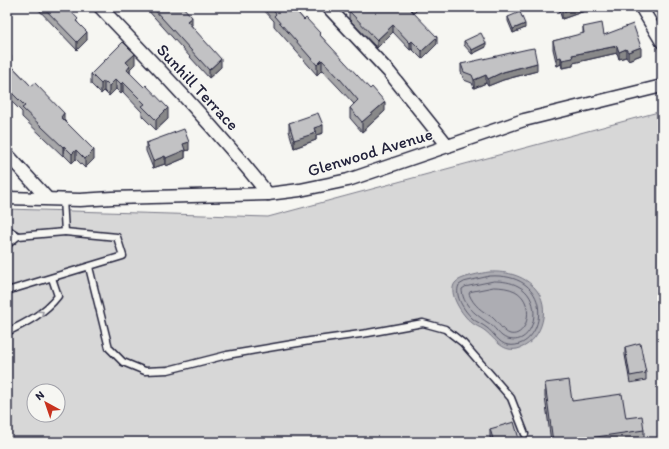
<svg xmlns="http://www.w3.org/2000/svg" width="669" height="449" font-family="Itim,sans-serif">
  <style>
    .green { fill: #d7d7d7; stroke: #7c7c89; fill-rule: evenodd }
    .water { fill: #adadb3; stroke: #757583 }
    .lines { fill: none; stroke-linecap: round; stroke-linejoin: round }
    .shore { stroke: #5a5a6b; stroke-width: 1 }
    .service-casing { stroke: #22223b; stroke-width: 9 }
    .minor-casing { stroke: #22223b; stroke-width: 15 }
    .service { stroke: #f6f6f2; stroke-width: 6 }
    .minor { stroke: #f6f6f2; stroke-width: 12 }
    .wall { fill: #a7a7a9; stroke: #22223b }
    .shaded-wall { fill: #888889; stroke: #22223b }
    .building { fill: #c2c2c4; stroke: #22223b }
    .oneway { stroke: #9797a0 }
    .labels { text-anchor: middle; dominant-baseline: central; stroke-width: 3; stroke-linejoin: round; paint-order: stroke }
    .street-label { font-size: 17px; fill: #22223b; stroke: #f6f6f2 }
  </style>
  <rect width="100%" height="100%" fill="#f6f6f2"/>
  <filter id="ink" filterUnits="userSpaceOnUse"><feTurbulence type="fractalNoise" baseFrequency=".025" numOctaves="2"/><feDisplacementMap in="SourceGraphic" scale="8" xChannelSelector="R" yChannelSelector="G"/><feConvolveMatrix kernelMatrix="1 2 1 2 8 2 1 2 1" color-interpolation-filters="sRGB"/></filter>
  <g filter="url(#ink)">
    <!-- green -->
    <path class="green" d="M662 111V442H7V209L268 217ZM34 391H58V415H34Z"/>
    <!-- water -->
    <path class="water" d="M489 272C507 271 527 276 538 292 551 311 540 344 517 349 501 352 495 338 484 330 480 327 475 326 471 322 463 316 447 293 455 283 459 277 482 273 489 272Z"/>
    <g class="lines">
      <!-- shore -->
      <g class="shore">
        <path d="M490 276C559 272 545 351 508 345 498 343 494 333 487 328 482 324 476 322 472 318 464 310 454 296 459 285L464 282Z"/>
        <path d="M494 281C502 281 511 282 518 286 545 299 535 347 508 339 499 337 495 326 487 322 475 314 462 304 462 289L465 287Z"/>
        <path d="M494 287C501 287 509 288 515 291 536 302 528 338 510 334 503 332 498 322 492 317 482 311 474 306 469 294L470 292Z"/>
      </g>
      <defs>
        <g id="service">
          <polyline points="7,229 18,236"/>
          <polyline points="7,245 18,236 65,232 63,199"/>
          <polyline points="89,267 109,348 123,362 145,371 168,370 227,355 310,341 368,333 423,323 445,329 463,343 511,398 525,434"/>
          <polyline points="7,291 123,256 117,237 65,232"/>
          <path d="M7 332C26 323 45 313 58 296L52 278"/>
        </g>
        <g id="minor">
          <path d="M100 7C158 68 216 128 268 194"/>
          <polyline points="328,7 389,72 448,146"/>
          <polyline points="641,7 662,42"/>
          <polyline points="7,154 47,198"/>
          <polyline points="7,198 80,200 112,198 268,194 300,190 348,180 524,120 662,86"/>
        </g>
      </defs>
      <!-- service casing -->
      <use href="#service" class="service-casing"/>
      <!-- minor casing -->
      <use href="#minor" class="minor-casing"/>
      <!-- service -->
      <use href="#service" class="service"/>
      <!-- minor -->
      <use href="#minor" class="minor"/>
    </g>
    <!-- wall -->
    <g class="wall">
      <polygon points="36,7 67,7 78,23 87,40 77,50"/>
      <polygon points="145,7 183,7 192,25 191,25 221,67 209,78"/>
      <polygon points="261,7 293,7 304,20 320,35 385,111 362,132 350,118 350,108 354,104 340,89 322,70 317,75 274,26 274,21"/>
      <polygon points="353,7 420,7 414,13 437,44 422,59 412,49 410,50 393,32 377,48 349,19 349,11"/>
      <polygon points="558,7 596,7 562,19"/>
      <polygon points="508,17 525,28 513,33 508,21"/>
      <polygon points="583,27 604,35 641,55 628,60 626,57 619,59 617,53 573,63 573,66 562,68 561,64 557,66 553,49 553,41 583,34"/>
      <polygon points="464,41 486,47 472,54 464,45"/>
      <polygon points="7,52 11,65 64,121 94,159 85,168 76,159 72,163 64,155 63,156 22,117 22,112 7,97"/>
      <polygon points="135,64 130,69 130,73 168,119 156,130 142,116 142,112 123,92 121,94 116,89 109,96 104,91 101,94 91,84 91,74"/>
      <polygon points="461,64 537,71 503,80 488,86 486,83 474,88 472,83 464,80 461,72"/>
      <polygon points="289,123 323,133 316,135 316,140 294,148 289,131"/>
      <polygon points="146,143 189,150 185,151 185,158 166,166 165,164 153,168 146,151"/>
      <polygon points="625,347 646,373 646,380 630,383 625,355"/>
      <polygon points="545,383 572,401 626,418 644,430 644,442 551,442 545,397"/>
      <polygon points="490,429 519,442 492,442 490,437"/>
    </g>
    <!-- shaded-wall -->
    <g class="shaded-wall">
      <polygon points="411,7 420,7 410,17 410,9"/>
      <polygon points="577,7 596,7 562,19 562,12"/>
      <polygon points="192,17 192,25 187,29 187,21"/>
      <polygon points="525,24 525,28 513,33 513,29"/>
      <polygon points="393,25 393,32 377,48 377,40"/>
      <polygon points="87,32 87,40 77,50 77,42"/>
      <polygon points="437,37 437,44 422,59 422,51"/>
      <polygon points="412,41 412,49 410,50 410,43"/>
      <polygon points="486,43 486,47 472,54 472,50"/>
      <polygon points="617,46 617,53 573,63 573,66 562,68 562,60 572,55"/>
      <polygon points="641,47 641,55 628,60 628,52"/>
      <polygon points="626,49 626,57 619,59 619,52"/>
      <polygon points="135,54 135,64 130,69 130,76 127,80 126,62"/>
      <polygon points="11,56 11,65 7,69 7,60"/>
      <polygon points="561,57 561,64 557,66 557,58"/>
      <polygon points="221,59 221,67 209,78 209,70"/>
      <polygon points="322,60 322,70 317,75 317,65"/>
      <polygon points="537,63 537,71 503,80 488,86 488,79 503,72"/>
      <polygon points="486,75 486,83 474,88 474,80"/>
      <polygon points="116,79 116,89 109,96 109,86"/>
      <polygon points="104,81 104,91 101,94 101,84"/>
      <polygon points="123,82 123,92 121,94 121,84"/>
      <polygon points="385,102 385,111 362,132 362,122"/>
      <polygon points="168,108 168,119 156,130 156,120"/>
      <polygon points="64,113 64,122 61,117"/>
      <polygon points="323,125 323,133 316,135 316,140 294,148 294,140 314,128"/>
      <polygon points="189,142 189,150 185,151 185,158 166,166 166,158 183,144"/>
      <polygon points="64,146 64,155 63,156 63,147"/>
      <polygon points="76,150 76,159 72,163 72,154"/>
      <polygon points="94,150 94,159 85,168 85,159"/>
      <polygon points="165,156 165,164 153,168 153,161"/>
      <polygon points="519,439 519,442 509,442"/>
    </g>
    <!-- building -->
    <g class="building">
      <polygon points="43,7 67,7 78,19 76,21 87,32 77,42"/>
      <polygon points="152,7 183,7 192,17 187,21 221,59 209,70"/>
      <polygon points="270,7 293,7 304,20 306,18 320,33 319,34 370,89 372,87 385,102 362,122 350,108 358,100 340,79 322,60 317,65 274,16 276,14"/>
      <polygon points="353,7 411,7 410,9 437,37 422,51 412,41 410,43 393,25 377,40 349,11"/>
      <polygon points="560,7 577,7 562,12"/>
      <polygon points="520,12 525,24 513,29 508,17"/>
      <polygon points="602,23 604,35 633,24 641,47 628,52 626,49 619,52 617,46 572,55 573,58 562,60 561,57 557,58 553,41 584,33 583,27"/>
      <polygon points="481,33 486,43 472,50 464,41"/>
      <polygon points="123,42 135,54 126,62 130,66 127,70 144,87 146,85 168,108 156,120 142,106 145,104 123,82 121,84 116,79 109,86 104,81 101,84 91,74"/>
      <polygon points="534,48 537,63 503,72 488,79 486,75 474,80 472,75 464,72 461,64 528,49"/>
      <polygon points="7,52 11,56 7,60"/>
      <polygon points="7,61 31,86 35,83 64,113 61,117 94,150 85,159 76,150 72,154 64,146 63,147 22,108 25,106 7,88"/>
      <polygon points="318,113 323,125 314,128 316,133 294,140 289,123"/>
      <polygon points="184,129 189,142 183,144 185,150 166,158 165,156 153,161 146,143"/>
      <polygon points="640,343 646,373 630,376 625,347"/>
      <polygon points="569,380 572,401 622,394 626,418 642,416 644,430 562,442 553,442 545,383"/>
      <polygon points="514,422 519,439 509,442 494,442 490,429"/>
    </g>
    <!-- one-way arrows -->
    <defs><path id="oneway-chevron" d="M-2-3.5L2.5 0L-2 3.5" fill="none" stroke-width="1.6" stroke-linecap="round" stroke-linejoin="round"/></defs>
    <use class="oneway" href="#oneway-chevron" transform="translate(41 313) rotate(-35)"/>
  </g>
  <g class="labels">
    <!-- street labels -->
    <g class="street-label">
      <text transform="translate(198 87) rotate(47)">Sunhill Terrace</text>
      <text transform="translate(370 152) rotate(-17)">Glenwood Avenue</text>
    </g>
  </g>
  <!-- margin -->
  <rect width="669" height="449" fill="none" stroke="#f6f6f2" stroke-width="24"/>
  <rect x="12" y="12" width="645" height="425" fill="none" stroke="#22223b" stroke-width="1.5" filter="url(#ink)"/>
  <!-- north arrow -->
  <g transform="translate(46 403) rotate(320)"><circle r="19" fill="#f6f6f2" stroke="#a1a1a9"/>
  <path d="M0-3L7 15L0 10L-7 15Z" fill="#c8321e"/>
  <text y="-6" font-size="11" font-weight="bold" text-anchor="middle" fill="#22223b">N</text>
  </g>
</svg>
